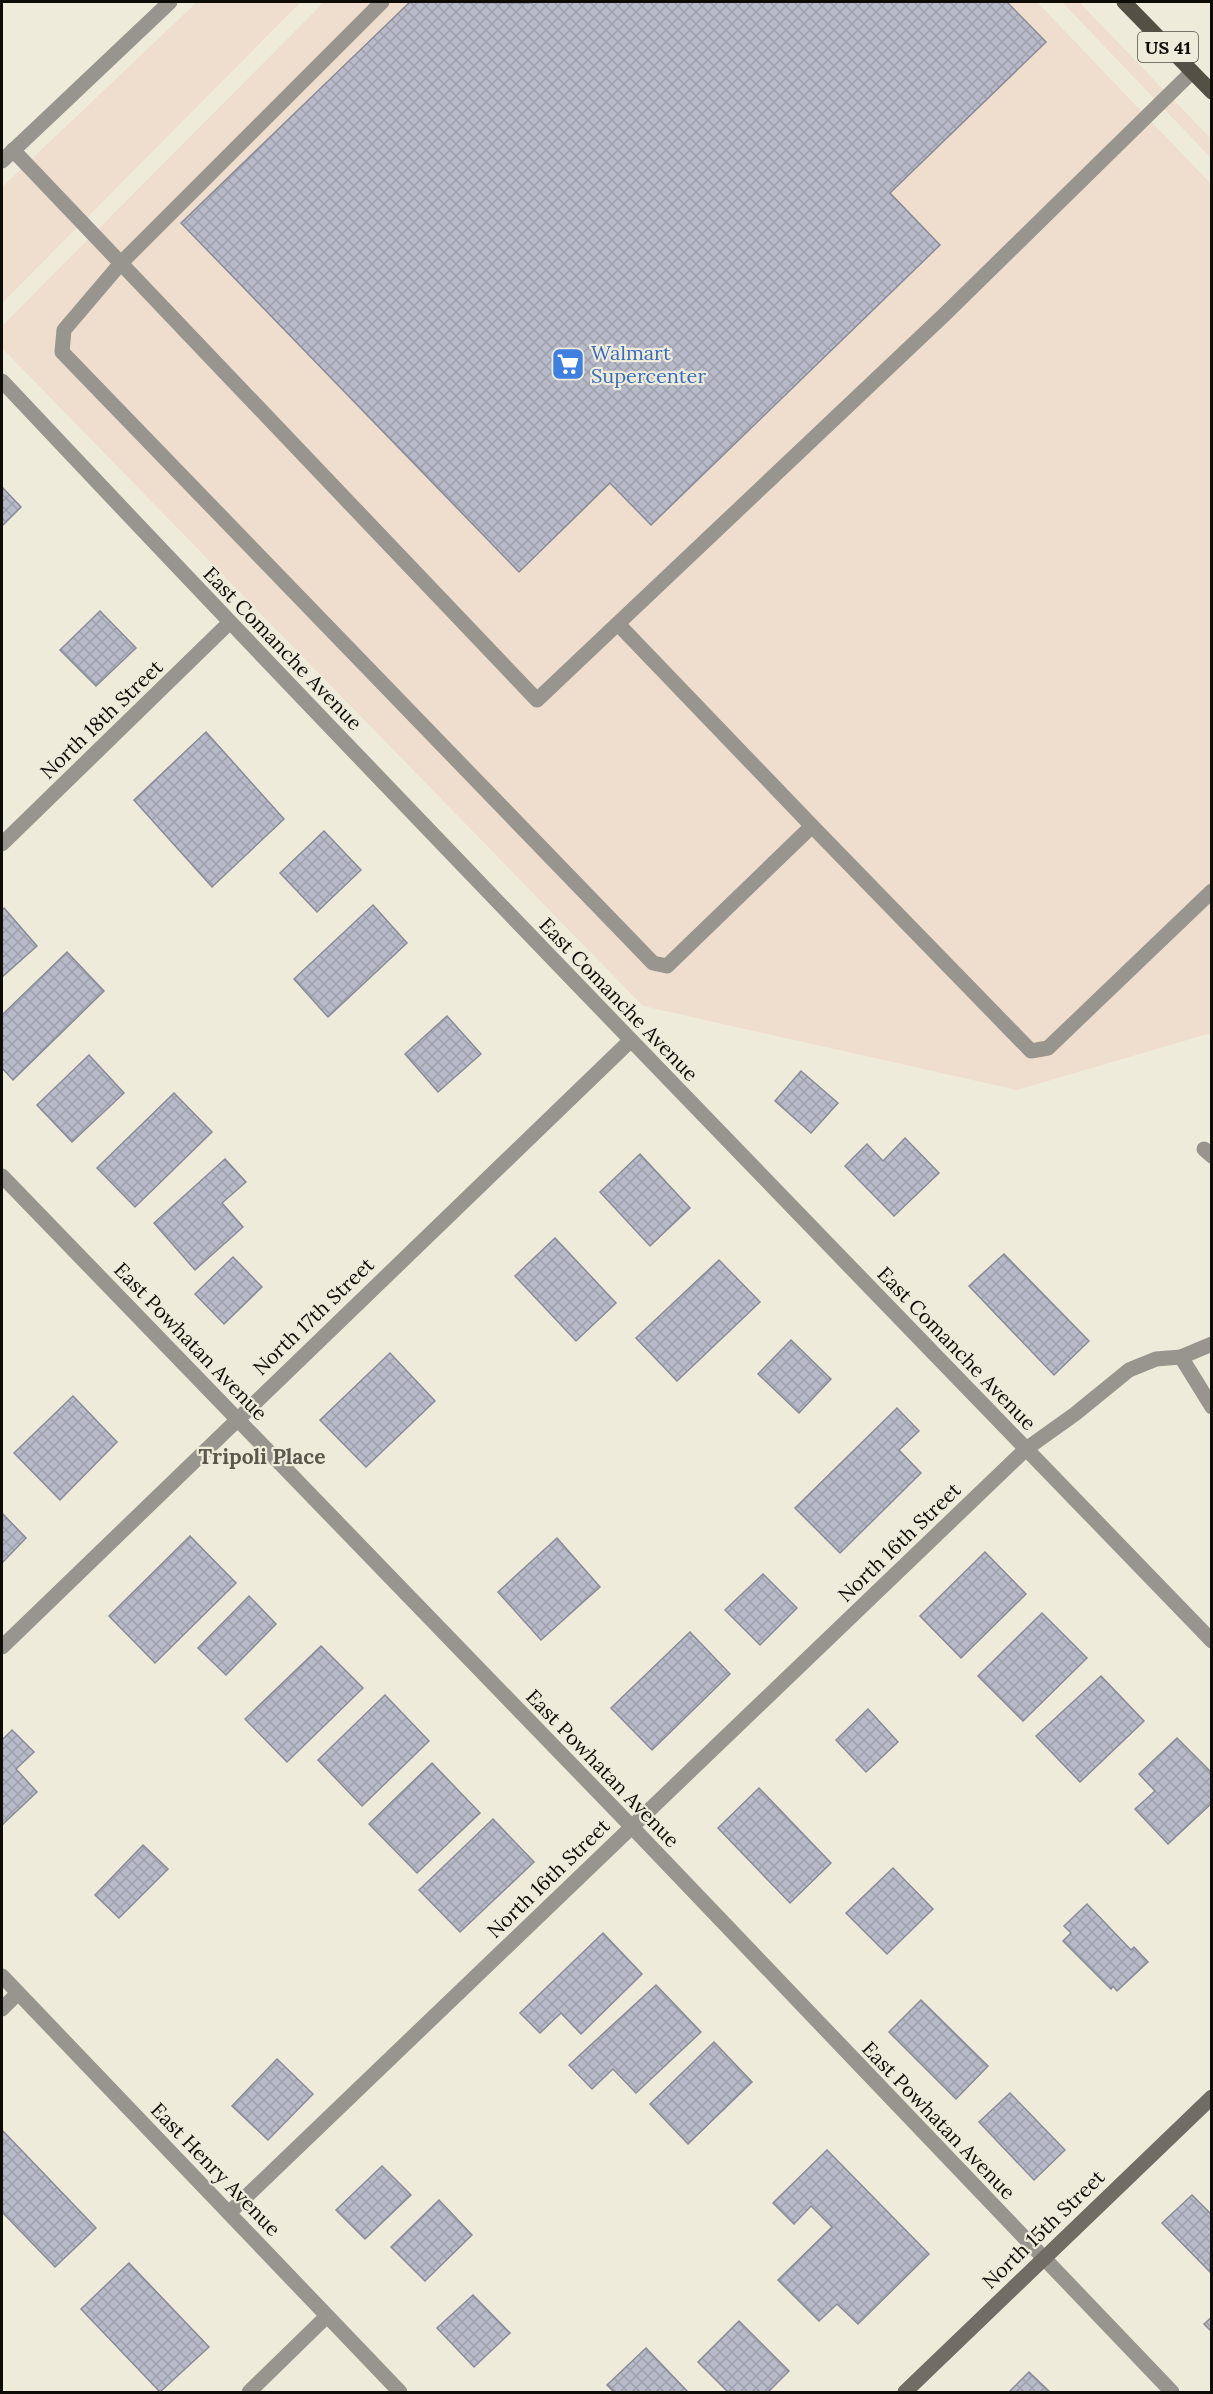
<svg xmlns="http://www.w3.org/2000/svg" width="1213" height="2394" font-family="Lora,serif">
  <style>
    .commercial { fill: #efddcd }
    .building { fill: url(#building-cross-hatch); stroke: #898b99; stroke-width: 1.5 }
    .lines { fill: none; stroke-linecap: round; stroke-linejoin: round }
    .lane { stroke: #98958f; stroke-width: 15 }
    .street { stroke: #98958f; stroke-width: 15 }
    .secondary { stroke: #716c64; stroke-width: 15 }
    .primary { stroke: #555045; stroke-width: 15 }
    .labels { text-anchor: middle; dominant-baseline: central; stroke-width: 4.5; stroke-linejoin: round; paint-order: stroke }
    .shield { fill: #efebdb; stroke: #514f47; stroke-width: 1.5 }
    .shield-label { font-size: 18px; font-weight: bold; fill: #0d0c07 }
    .shop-label { font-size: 20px; fill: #366cbe; stroke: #efebdb; text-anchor: start }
    .street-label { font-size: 20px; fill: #0d0c07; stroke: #efebdb }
    .neighbourhood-label { font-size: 21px; font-weight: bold; fill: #5b574a; stroke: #efebdb }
  </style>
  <defs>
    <pattern id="building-cross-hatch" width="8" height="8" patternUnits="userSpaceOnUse" patternTransform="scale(1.5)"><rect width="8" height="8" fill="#b8bac9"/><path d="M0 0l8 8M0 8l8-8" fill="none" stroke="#9d9fab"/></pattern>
  </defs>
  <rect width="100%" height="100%" fill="#efebdb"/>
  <!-- commercial -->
  <g class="commercial">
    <polygon points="197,2 301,2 2,303 2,187"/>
    <polygon points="324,2 1037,2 1211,184 1211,1033 1017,1090 643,1006 2,348 2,326"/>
    <polygon points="1062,2 1079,2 1211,139 1211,158"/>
  </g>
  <!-- building -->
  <g class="building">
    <polygon points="410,2 529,3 531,2 1007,2 1046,42 890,193 940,245 651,525 610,483 519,572 181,223"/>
    <polygon points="2,487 21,507 2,526"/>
    <polygon points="100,611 136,648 96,686 60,650"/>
    <polygon points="206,732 284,819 212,887 134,800"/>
    <polygon points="324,831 361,870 317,912 280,873"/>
    <polygon points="373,905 407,943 328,1017 294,979"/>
    <polygon points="4,908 37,946 2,977 2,910"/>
    <polygon points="67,952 104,991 13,1080 2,1068 2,1015"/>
    <polygon points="447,1016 481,1054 438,1092 405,1054"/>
    <polygon points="89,1055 124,1093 72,1142 37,1105"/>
    <polygon points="801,1071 838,1103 811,1133 775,1101"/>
    <polygon points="174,1093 212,1132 135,1207 97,1168"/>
    <polygon points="905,1138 939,1173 894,1216 845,1166 867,1144 883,1161"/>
    <polygon points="640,1154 690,1208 650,1246 600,1192"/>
    <polygon points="225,1159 246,1182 222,1203 243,1227 195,1270 154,1223"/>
    <polygon points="555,1238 616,1303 576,1341 515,1276"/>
    <polygon points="1004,1254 1089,1341 1054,1375 969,1286"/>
    <polygon points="233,1257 262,1287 224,1324 195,1294"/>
    <polygon points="719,1260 760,1302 677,1381 636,1338"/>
    <polygon points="791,1340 831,1379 799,1413 758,1374"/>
    <polygon points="390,1353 435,1401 366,1467 320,1420"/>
    <polygon points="73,1396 117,1442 60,1500 14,1453"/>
    <polygon points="897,1408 919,1431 899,1450 921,1473 840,1553 795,1508"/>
    <polygon points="2,1513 26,1538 2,1563"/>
    <polygon points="190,1536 236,1583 155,1663 109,1616"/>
    <polygon points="557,1538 600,1587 541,1640 498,1592"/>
    <polygon points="985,1552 1026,1594 961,1658 920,1616"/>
    <polygon points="763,1574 797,1608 760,1645 725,1610"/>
    <polygon points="249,1596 276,1624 226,1675 198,1648"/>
    <polygon points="1042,1613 1087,1658 1023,1721 978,1676"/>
    <polygon points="690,1632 730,1674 652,1750 611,1708"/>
    <polygon points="321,1646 363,1688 287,1762 245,1719"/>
    <polygon points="1101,1676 1144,1721 1080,1782 1036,1736"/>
    <polygon points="385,1695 429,1741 362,1806 318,1760"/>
    <polygon points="868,1709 898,1742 866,1772 836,1740"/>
    <polygon points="12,1730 34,1752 16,1769 37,1792 2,1825 2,1740"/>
    <polygon points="1177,1738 1212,1773 1212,1803 1168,1844 1135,1809 1155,1791 1139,1774"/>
    <polygon points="432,1763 480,1813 417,1873 369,1824"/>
    <polygon points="759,1788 831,1863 790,1903 718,1828"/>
    <polygon points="493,1819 534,1862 460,1932 419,1890"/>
    <polygon points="143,1845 168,1869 119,1918 95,1895"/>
    <polygon points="893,1868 933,1909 887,1954 846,1913"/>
    <polygon points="1087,1904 1131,1950 1134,1947 1148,1962 1117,1991 1113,1986 1111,1989 1063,1941 1071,1933 1064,1926"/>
    <polygon points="603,1933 642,1974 581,2034 561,2013 540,2033 520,2013"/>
    <polygon points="656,1985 701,2032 636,2093 613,2069 592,2089 569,2065"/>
    <polygon points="921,2000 988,2066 956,2099 889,2032"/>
    <polygon points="714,2042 752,2082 688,2144 650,2104"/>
    <polygon points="277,2059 313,2094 268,2140 232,2106"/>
    <polygon points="1010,2093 1065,2150 1034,2180 979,2122"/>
    <polygon points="2,2130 96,2228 55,2267 2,2212"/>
    <polygon points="827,2150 929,2254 858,2324 837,2304 819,2321 778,2280 832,2227 811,2206 794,2224 773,2203"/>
    <polygon points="382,2166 411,2195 365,2239 336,2210"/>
    <polygon points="1192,2195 1212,2215 1210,2272 1162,2223"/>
    <polygon points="439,2200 472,2235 425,2281 391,2247"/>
    <polygon points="129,2263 209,2347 160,2392 81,2309"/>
    <polygon points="473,2295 510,2333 474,2367 437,2328"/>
    <polygon points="1212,2317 1212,2332 1204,2324"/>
    <polygon points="739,2321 789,2371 768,2392 728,2392 698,2362"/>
    <polygon points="646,2348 688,2392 614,2392 607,2385"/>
    <polygon points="1029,2372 1050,2392 1009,2392"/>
  </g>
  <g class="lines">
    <!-- lane -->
    <g class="lane">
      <polyline points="382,2 121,263 64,330 62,352 653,963 667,966 812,826 1031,1051 1048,1048 1212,891"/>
      <polyline points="13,150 537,700 944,315 1192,72"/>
      <polyline points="618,624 812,826"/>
      <polyline points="1204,1149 1212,1156"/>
      <polyline points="1181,1357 1212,1407"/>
    </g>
    <!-- street -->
    <g class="street">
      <polyline points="2,161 170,2"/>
      <path d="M2 381C401 805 807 1222 1212 1641"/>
      <polyline points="2,844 229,623"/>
      <polyline points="2,1176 632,1827 1172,2392"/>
      <polyline points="2,1647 630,1041"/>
      <polyline points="2,1976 400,2392"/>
      <polyline points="2,2009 18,1993"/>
      <polyline points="229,2213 1026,1449 1075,1414 1129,1370 1156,1359 1181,1357 1212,1344"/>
      <polyline points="249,2392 327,2316"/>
    </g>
    <!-- secondary -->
    <polyline class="secondary" points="905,2392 1212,2097"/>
    <!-- primary -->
    <polyline class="primary" points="1124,2 1212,92"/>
  </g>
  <!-- icons -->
  <defs>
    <symbol id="supermarket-square" viewBox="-11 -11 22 22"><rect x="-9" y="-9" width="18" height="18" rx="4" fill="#3f7fe0" stroke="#efebdb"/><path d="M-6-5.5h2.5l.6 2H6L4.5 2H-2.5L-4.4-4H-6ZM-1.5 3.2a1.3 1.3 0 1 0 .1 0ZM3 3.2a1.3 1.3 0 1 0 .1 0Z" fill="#fff"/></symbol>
  </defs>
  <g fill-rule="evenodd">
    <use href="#supermarket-square" x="549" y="345" width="38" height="38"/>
  </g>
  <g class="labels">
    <!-- shield labels -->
    <rect class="shield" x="1138" y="32" width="60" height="30" rx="4.5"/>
    <g class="shield-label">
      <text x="1168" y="47">US 41</text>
    </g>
    <!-- shop labels -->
    <g class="shop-label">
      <text x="591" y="352">Walmart<tspan x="591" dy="23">Supercenter</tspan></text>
    </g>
    <!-- street labels -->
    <g class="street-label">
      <text transform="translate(283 648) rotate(46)">East Comanche Avenue</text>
      <text transform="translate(101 719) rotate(-44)">North 18th Street</text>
      <text transform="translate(619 999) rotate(46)">East Comanche Avenue</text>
      <text transform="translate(313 1316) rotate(-44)">North 17th Street</text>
      <text transform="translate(191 1341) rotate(46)">East Powhatan Avenue</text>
      <text transform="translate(957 1348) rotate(46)">East Comanche Avenue</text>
      <text transform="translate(899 1542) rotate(-44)">North 16th Street</text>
      <text transform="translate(603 1768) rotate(46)">East Powhatan Avenue</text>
      <text transform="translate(548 1878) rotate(-44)">North 16th Street</text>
      <text transform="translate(939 2120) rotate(46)">East Powhatan Avenue</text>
      <text transform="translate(216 2169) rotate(46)">East Henry Avenue</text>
      <text transform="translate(1043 2229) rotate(-44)">North 15th Street</text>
    </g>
    <!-- neighbourhood labels -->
    <g class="neighbourhood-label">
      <text x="262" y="1456">Tripoli Place</text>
    </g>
  </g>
  <!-- border -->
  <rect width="1213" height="2394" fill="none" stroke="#0d0c07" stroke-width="6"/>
</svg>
